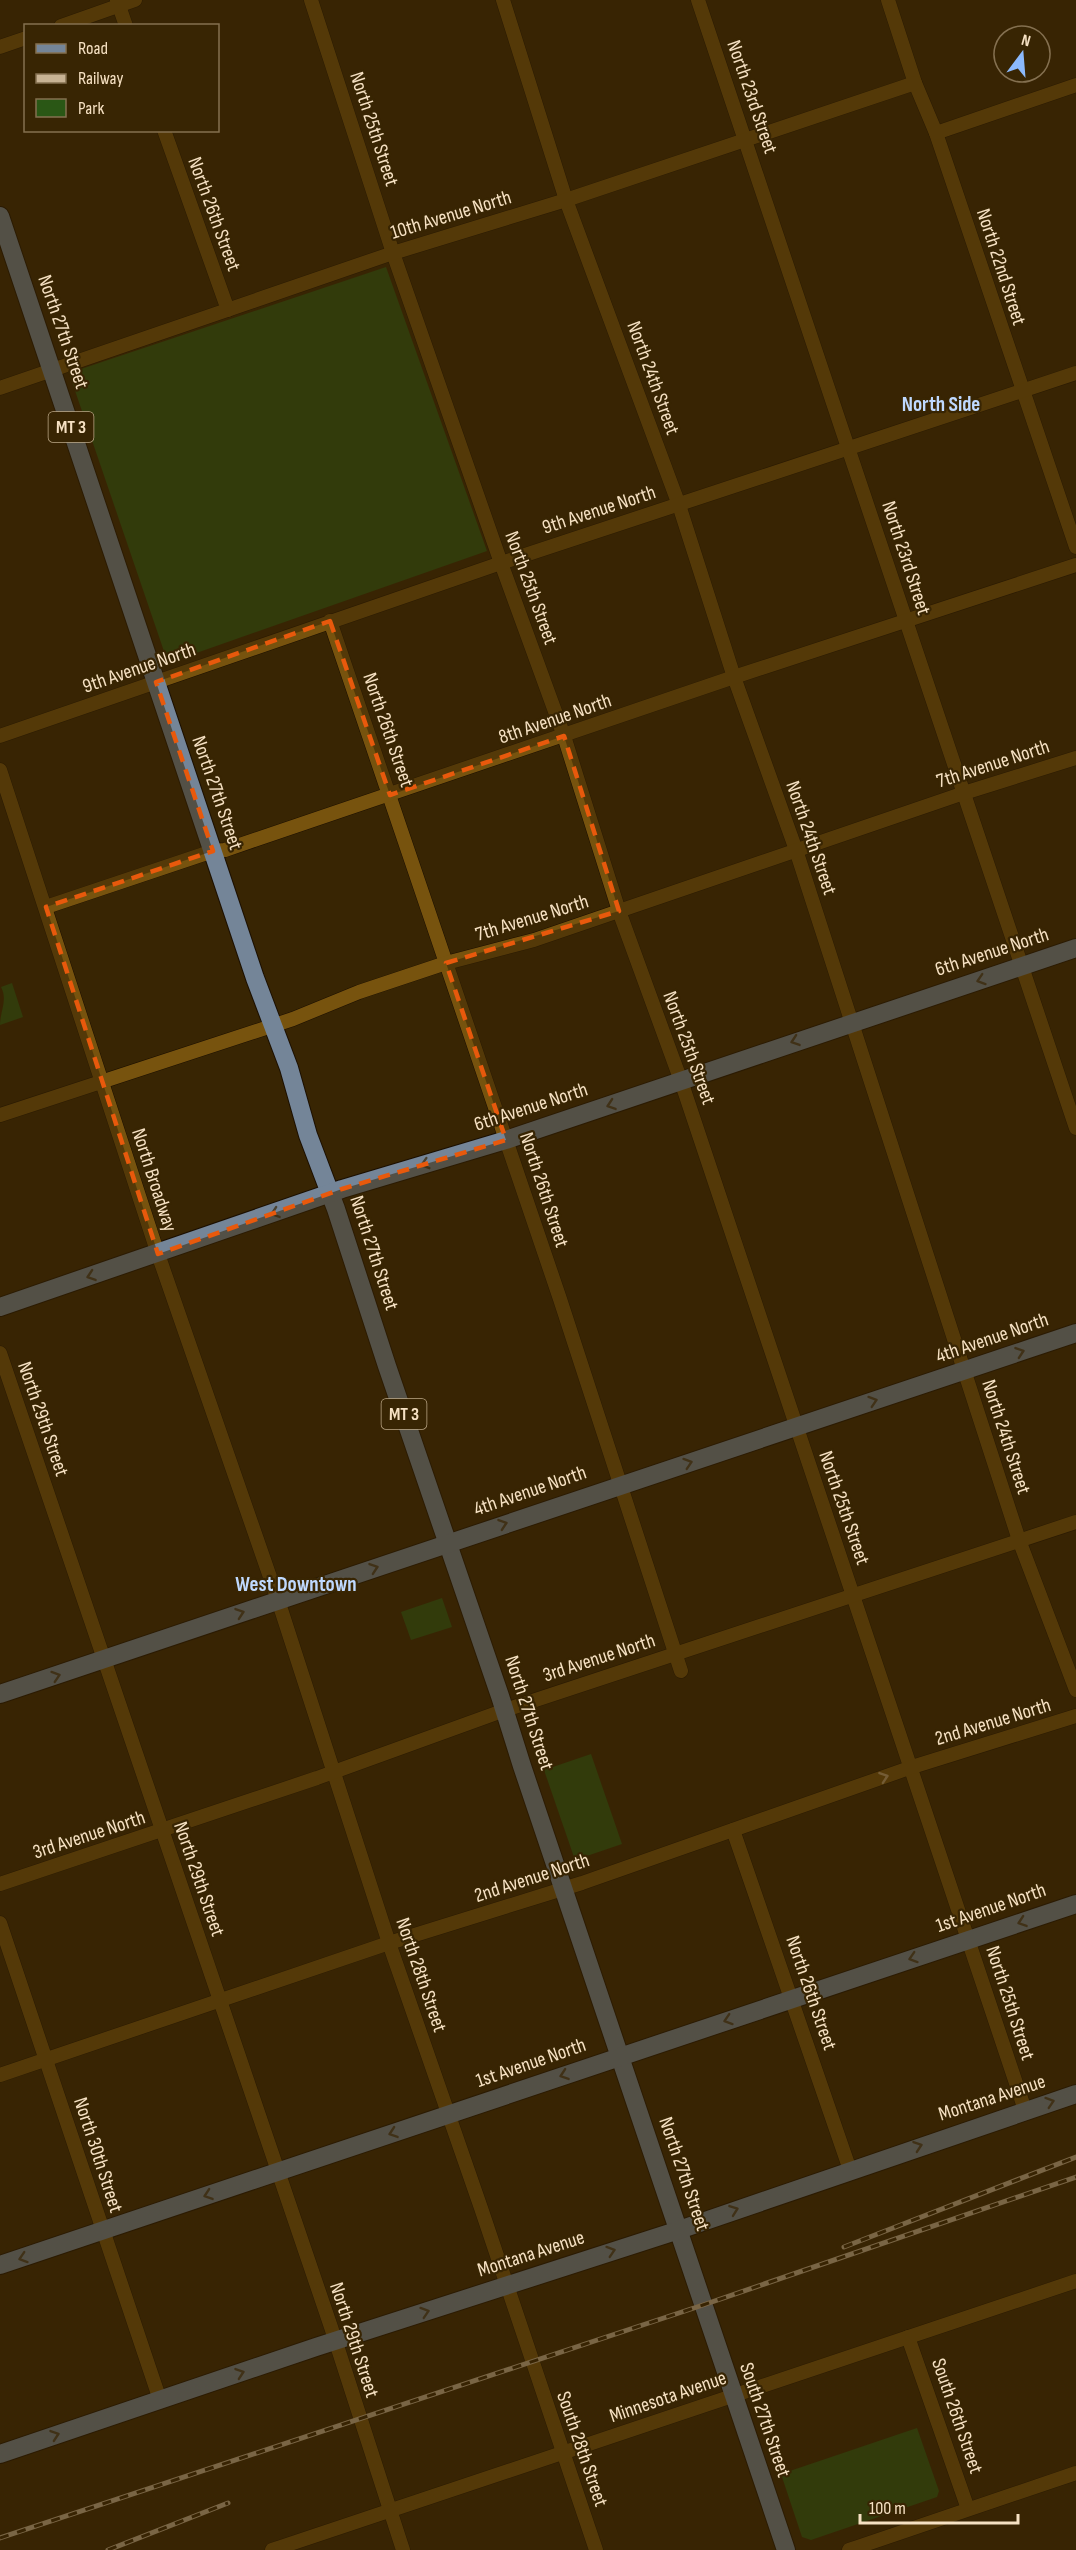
<svg xmlns="http://www.w3.org/2000/svg" width="1076" height="2550" font-family="'Sofia Sans Condensed',sans-serif">
  <style>
    .green { fill: #2a5715 }
    .lines { fill: none; stroke-linecap: round; stroke-linejoin: round }
    .minor-casing { stroke: #1b0f00; stroke-width: 15 }
    .major-casing { stroke: #1b0f00; stroke-width: 20 }
    .minor { stroke: #77530e; stroke-width: 14 }
    .major { stroke: #748598; stroke-width: 18 }
    .rail-casing { stroke: #c8b394; stroke-width: 5 }
    .rail { stroke: #382503; stroke-width: 3; stroke-dasharray: 9; stroke-linecap: butt }
    .oneway { stroke: #4a4230 }
    .oneway2 { stroke: #bda172 }
    .marked { fill: none; stroke: #e8590c; stroke-width: 4.5; stroke-dasharray: 12 8; stroke-linejoin: round }
    .labels { text-anchor: middle; dominant-baseline: central; stroke-width: 4.5; stroke-linejoin: round; paint-order: stroke }
    .shield { fill: #382503; stroke: #bda989; stroke-width: 1.5 }
    .shield-label { font-size: 18px; font-weight: bold; fill: #f6e1c3 }
    .street-label { font-size: 20px; fill: #f6e1c3; stroke: #382503 }
    .neighbourhood-label { font-size: 21px; font-weight: bold; fill: #bfd9ff; stroke: #382503 }
  </style>
  <rect width="100%" height="100%" fill="#382503"/>
  <!-- green -->
  <g class="green">
    <polygon points="386,267 487,551 168,663 69,373"/>
    <path d="M12 983 23 1017 0 1025C0 1011 8 1000 1 987Z"/>
    <polygon points="442,1598 452,1627 411,1640 401,1612"/>
    <polygon points="591,1754 622,1844 575,1860 544,1770"/>
    <polygon points="917,2428 939,2491 937,2497 811,2540 802,2537 781,2474"/>
  </g>
  <g class="lines">
    <defs>
      <g id="minor">
        <polyline points="117,0 126,26"/>
        <polyline points="311,0 393,253 501,563 564,736 619,911 681,1081 1025,2110"/>
        <polyline points="503,0 566,200 679,505 734,677 796,850 1019,1540 1076,1690"/>
        <polyline points="698,0 1076,1128"/>
        <polyline points="888,0 915,83 936,133 1076,547"/>
        <polyline points="61,26 135,0"/>
        <polyline points="0,47 26,38"/>
        <polyline points="164,130 228,310"/>
        <polyline points="936,133 1076,85"/>
        <polyline points="0,388 393,253 566,200 915,83"/>
        <polyline points="330,621 560,1299 681,1671"/>
        <polyline points="0,736 501,563 1076,373"/>
        <polyline points="0,770 158,1254 278,1600 389,1943 481,2208 596,2550"/>
        <polyline points="46,907 213,851 225,850 734,677 1076,565"/>
        <polyline points="0,1115 293,1019 359,992 446,963 534,940 964,793 1076,758"/>
        <polyline points="0,1353 331,2327 403,2550"/>
        <polyline points="733,1830 850,2170"/>
        <polyline points="0,1884 317,1778 505,1710 1076,1522"/>
        <polyline points="0,1923 160,2400"/>
        <polyline points="0,2075 389,1943 582,1883 912,1767 1076,1716"/>
        <polyline points="908,2337 968,2509"/>
        <polyline points="272,2550 1076,2281"/>
        <polyline points="849,2550 1076,2473"/>
      </g>
      <g id="major">
        <polyline points="0,216 255,978 289,1068 308,1135 336,1209 387,1366 500,1696 522,1766 786,2550"/>
        <polyline points="0,1307 342,1189 506,1140 1076,948"/>
        <polyline points="0,1694 1076,1333"/>
        <polyline points="0,2265 1076,1904"/>
        <polyline points="0,2454 316,2347 679,2230 1076,2094"/>
      </g>
    </defs>
    <!-- minor casing -->
    <use href="#minor" class="minor-casing"/>
    <!-- major casing -->
    <use href="#major" class="major-casing"/>
    <!-- minor -->
    <use href="#minor" class="minor"/>
    <!-- major -->
    <use href="#major" class="major"/>
    <defs>
      <g id="rail">
        <polyline points="844,2247 1076,2157"/>
        <polyline points="0,2538 703,2305 1076,2177"/>
        <polyline points="108,2550 228,2503"/>
      </g>
    </defs>
    <!-- rail casing -->
    <use href="#rail" class="rail-casing"/>
    <!-- rail -->
    <use href="#rail" class="rail"/>
  </g>
  <!-- one-way arrows -->
  <defs><path id="oneway-chevron" d="M-2-3.5L2.5 0L-2 3.5" fill="none" stroke-width="1.6" stroke-linecap="round" stroke-linejoin="round" transform="scale(1.5)"/></defs>
  <g class="oneway">
    <use href="#oneway-chevron" transform="translate(981 980) rotate(162)"/>
    <use href="#oneway-chevron" transform="translate(795 1041) rotate(161)"/>
    <use href="#oneway-chevron" transform="translate(611 1105) rotate(161)"/>
    <use href="#oneway-chevron" transform="translate(425 1164) rotate(163)"/>
    <use href="#oneway-chevron" transform="translate(275 1213) rotate(161)"/>
    <use href="#oneway-chevron" transform="translate(91 1276) rotate(161)"/>
    <use href="#oneway-chevron" transform="translate(1020 1352) rotate(-19)"/>
    <use href="#oneway-chevron" transform="translate(873 1401) rotate(-18)"/>
    <use href="#oneway-chevron" transform="translate(688 1463) rotate(-18)"/>
    <use href="#oneway-chevron" transform="translate(503 1524) rotate(-19)"/>
    <use href="#oneway-chevron" transform="translate(374 1568) rotate(-19)"/>
    <use href="#oneway-chevron" transform="translate(240 1613) rotate(-19)"/>
    <use href="#oneway-chevron" transform="translate(56 1676) rotate(-18)"/>
    <use href="#oneway-chevron" transform="translate(1022 1922) rotate(161)"/>
    <use href="#oneway-chevron" transform="translate(913 1958) rotate(162)"/>
    <use href="#oneway-chevron" transform="translate(728 2020) rotate(162)"/>
    <use href="#oneway-chevron" transform="translate(564 2075) rotate(161)"/>
    <use href="#oneway-chevron" transform="translate(1050 2102) rotate(-18)"/>
    <use href="#oneway-chevron" transform="translate(393 2133) rotate(161)"/>
    <use href="#oneway-chevron" transform="translate(918 2146) rotate(-19)"/>
    <use href="#oneway-chevron" transform="translate(208 2195) rotate(161)"/>
    <use href="#oneway-chevron" transform="translate(734 2210) rotate(-20)"/>
    <use href="#oneway-chevron" transform="translate(611 2251) rotate(-18)"/>
    <use href="#oneway-chevron" transform="translate(23 2258) rotate(162)"/>
    <use href="#oneway-chevron" transform="translate(425 2312) rotate(-18)"/>
    <use href="#oneway-chevron" transform="translate(240 2373) rotate(-19)"/>
    <use href="#oneway-chevron" transform="translate(55 2435) rotate(-19)"/>
  </g>
  <use class="oneway2" href="#oneway-chevron" transform="translate(884 1777) rotate(-19)"/>
  <!-- marked area -->
  <path d="M0 0H1076V2550H0ZM330 621 390 795 564 736 619 911 446 963 506 1140 342 1189 158 1254 46 907 213 851 156 682Z" fill="#382503" fill-opacity=".55" fill-rule="evenodd"/>
  <path class="marked" d="M330 621 390 795 564 736 619 911 446 963 506 1140 342 1189 158 1254 46 907 213 851 156 682Z"/>
  <g class="labels">
    <!-- shield labels -->
    <g class="shield">
      <rect x="48.5" y="412" width="45" height="30" rx="4.5"/>
      <rect x="381.5" y="1399" width="45" height="30" rx="4.5"/>
    </g>
    <g class="shield-label">
      <text x="71" y="427">MT 3</text>
      <text x="404" y="1414">MT 3</text>
    </g>
    <!-- street labels -->
    <g class="street-label">
      <text transform="translate(752 97) rotate(71)">North 23rd Street</text>
      <text transform="translate(374 129) rotate(72)">North 25th Street</text>
      <text transform="translate(214 214) rotate(70)">North 26th Street</text>
      <text transform="translate(451 215) rotate(-17)">10th Avenue North</text>
      <text transform="translate(1001 267) rotate(72)">North 22nd Street</text>
      <text transform="translate(63 332) rotate(71)">North 27th Street</text>
      <text transform="translate(653 378) rotate(70)">North 24th Street</text>
      <text transform="translate(599 510) rotate(-18)">9th Avenue North</text>
      <text transform="translate(906 558) rotate(72)">North 23rd Street</text>
      <text transform="translate(531 588) rotate(70)">North 25th Street</text>
      <text transform="translate(139 668) rotate(-19)">9th Avenue North</text>
      <text transform="translate(555 719) rotate(-19)">8th Avenue North</text>
      <text transform="translate(388 730) rotate(71)">North 26th Street</text>
      <text transform="translate(993 764) rotate(-18)">7th Avenue North</text>
      <text transform="translate(217 793) rotate(71)">North 27th Street</text>
      <text transform="translate(811 838) rotate(71)">North 24th Street</text>
      <text transform="translate(532 918) rotate(-17)">7th Avenue North</text>
      <text transform="translate(992 952) rotate(-18)">6th Avenue North</text>
      <text transform="translate(689 1048) rotate(70)">North 25th Street</text>
      <text transform="translate(531 1107) rotate(-18)">6th Avenue North</text>
      <text transform="translate(154 1180) rotate(72)">North Broadway</text>
      <text transform="translate(544 1190) rotate(72)">North 26th Street</text>
      <text transform="translate(374 1253) rotate(72)">North 27th Street</text>
      <text transform="translate(992 1338) rotate(-19)">4th Avenue North</text>
      <text transform="translate(43 1419) rotate(71)">North 29th Street</text>
      <text transform="translate(1006 1437) rotate(72)">North 24th Street</text>
      <text transform="translate(530 1491) rotate(-19)">4th Avenue North</text>
      <text transform="translate(844 1508) rotate(71)">North 25th Street</text>
      <text transform="translate(599 1658) rotate(-18)">3rd Avenue North</text>
      <text transform="translate(529 1713) rotate(72)">North 27th Street</text>
      <text transform="translate(993 1722) rotate(-17)">2nd Avenue North</text>
      <text transform="translate(89 1835) rotate(-18)">3rd Avenue North</text>
      <text transform="translate(532 1878) rotate(-18)">2nd Avenue North</text>
      <text transform="translate(199 1879) rotate(71)">North 29th Street</text>
      <text transform="translate(991 1908) rotate(-19)">1st Avenue North</text>
      <text transform="translate(421 1975) rotate(71)">North 28th Street</text>
      <text transform="translate(811 1993) rotate(71)">North 26th Street</text>
      <text transform="translate(1010 2003) rotate(72)">North 25th Street</text>
      <text transform="translate(531 2063) rotate(-19)">1st Avenue North</text>
      <text transform="translate(992 2098) rotate(-18)">Montana Avenue</text>
      <text transform="translate(98 2155) rotate(72)">North 30th Street</text>
      <text transform="translate(684 2174) rotate(71)">North 27th Street</text>
      <text transform="translate(531 2254) rotate(-18)">Montana Avenue</text>
      <text transform="translate(354 2340) rotate(72)">North 29th Street</text>
      <text transform="translate(668 2397) rotate(-19)">Minnesota Avenue</text>
      <text transform="translate(957 2416) rotate(71)">South 26th Street</text>
      <text transform="translate(765 2420) rotate(71)">South 27th Street</text>
      <text transform="translate(582 2449) rotate(71)">South 28th Street</text>
    </g>
    <!-- neighbourhood labels -->
    <g class="neighbourhood-label">
      <text x="941" y="404">North Side</text>
      <text x="296" y="1584">West Downtown</text>
    </g>
  </g>
  <!-- legend -->
  <rect x="24" y="24" width="195" height="108" fill="#382503" stroke="#847050" stroke-width="1.5"/>
  <rect x="36" y="44" width="30" height="9" fill="#748598" stroke="#847050" stroke-width="1.5"/>
  <text x="78" y="54" font-size="18" fill="#f6e1c3">Road</text>
  <rect x="36" y="74" width="30" height="9" fill="#c8b394" stroke="#847050" stroke-width="1.5"/>
  <text x="78" y="84" font-size="18" fill="#f6e1c3">Railway</text>
  <rect x="36" y="99" width="30" height="18" fill="#2a5715" stroke="#847050" stroke-width="1.5"/>
  <text x="78" y="114" font-size="18" fill="#f6e1c3">Park</text>
  <!-- north arrow -->
  <g transform="translate(1022 54) rotate(16)"><circle r="28" fill="#382503" stroke="#847050" stroke-width="1.5"/>
  <path d="M0-4.5L10 22L0 15L-10 22Z" fill="#8bb9fc"/>
  <text y="-9" font-size="16" font-weight="bold" text-anchor="middle" fill="#f6e1c3">N</text>
  </g>
  <!-- scale -->
  <path d="M860 2514v9h158v-9" fill="none" stroke="#f6e1c3" stroke-width="3"/>
  <text x="869" y="2514" font-size="18" fill="#f6e1c3" stroke="#382503" stroke-width="4.5" paint-order="stroke">100 m</text>
</svg>
